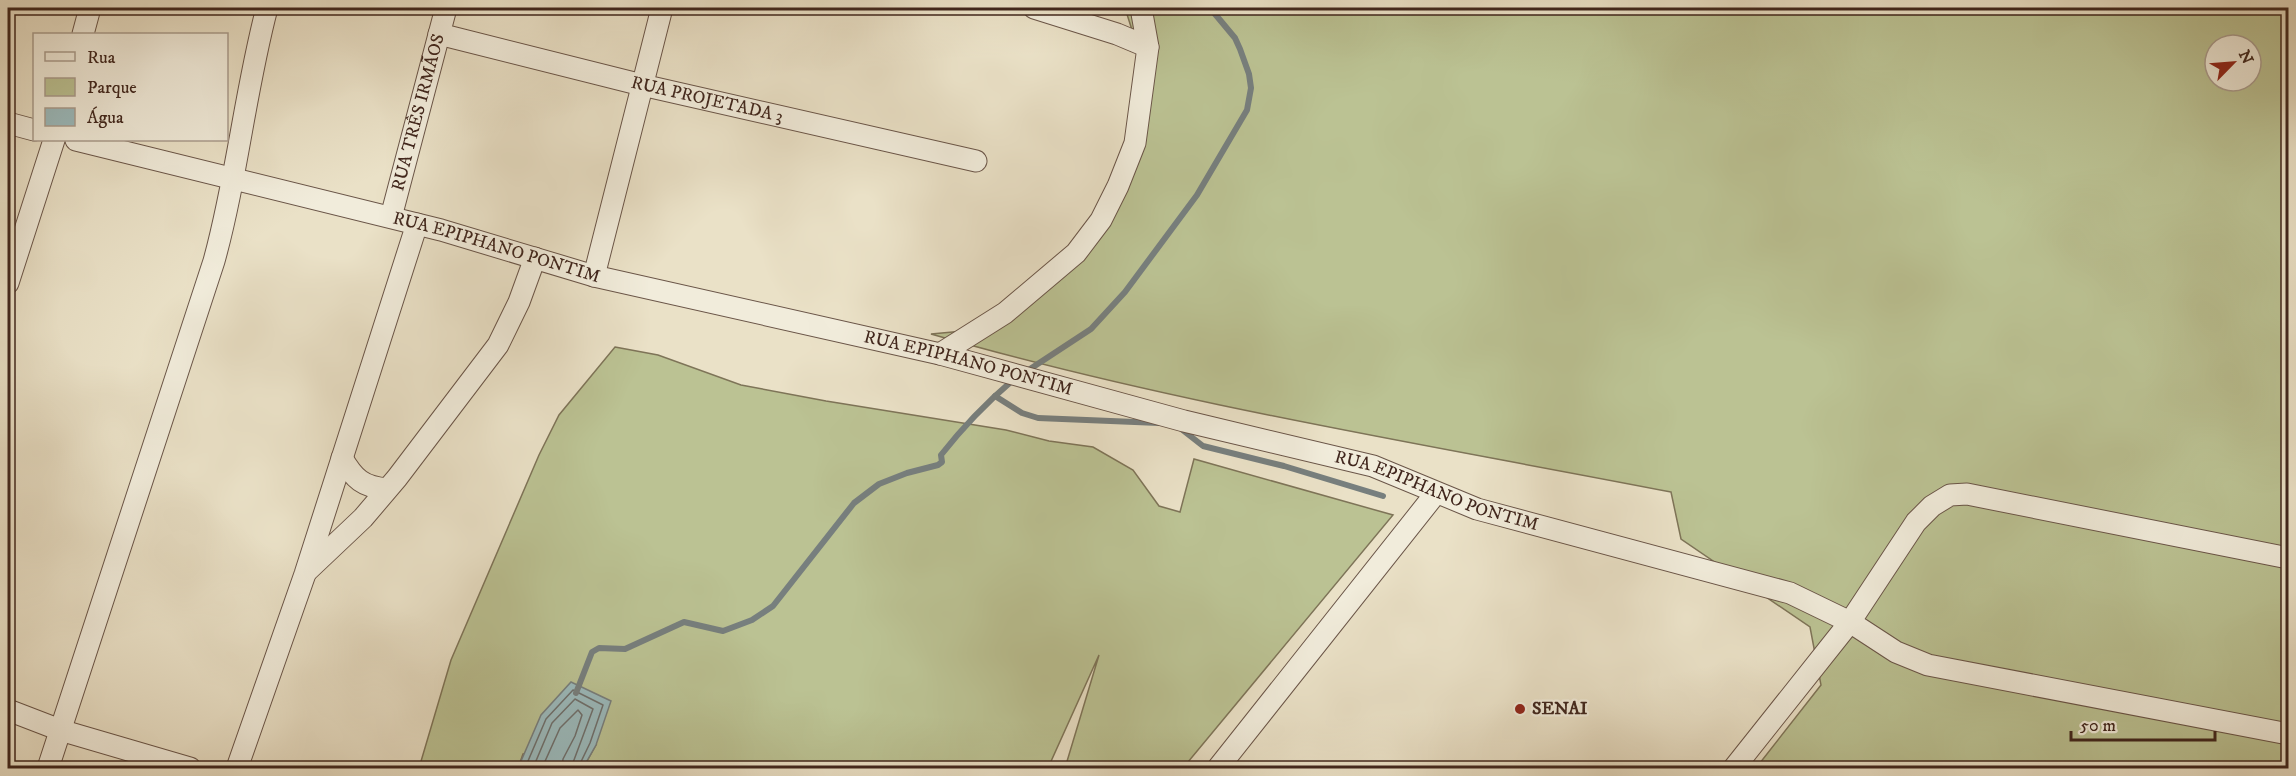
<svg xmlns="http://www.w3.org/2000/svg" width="2296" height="776" font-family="'IM FELL DW Pica',serif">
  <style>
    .green { fill: #bbc293; stroke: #7e7458; stroke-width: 1.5; fill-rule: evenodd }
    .water { fill: #9bbbbe; stroke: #777f7e; stroke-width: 1.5 }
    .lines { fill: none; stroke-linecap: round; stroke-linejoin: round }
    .shore { stroke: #6e706e; stroke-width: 1.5 }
    .stream { stroke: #777f7e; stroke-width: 6 }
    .minor-casing { stroke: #6a5548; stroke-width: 23 }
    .minor { stroke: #f1ecdb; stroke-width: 21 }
    .poi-dot { fill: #8f2418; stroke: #f1ecdb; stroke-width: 2 }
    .labels { text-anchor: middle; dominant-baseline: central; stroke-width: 4.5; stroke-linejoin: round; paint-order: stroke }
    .street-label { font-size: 18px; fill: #40261d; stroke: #f1ecdb }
    .poi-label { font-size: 18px; font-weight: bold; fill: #40261d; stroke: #f1ecdb; text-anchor: start }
  </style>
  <rect width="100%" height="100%" fill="#eae1c7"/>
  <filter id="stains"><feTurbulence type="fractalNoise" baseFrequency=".00333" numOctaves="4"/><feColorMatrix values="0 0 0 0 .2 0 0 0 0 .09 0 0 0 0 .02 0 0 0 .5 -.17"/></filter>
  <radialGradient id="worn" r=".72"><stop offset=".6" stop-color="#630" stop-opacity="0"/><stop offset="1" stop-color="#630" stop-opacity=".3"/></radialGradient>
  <!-- green -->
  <g class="green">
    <path d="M1125 8H2288V768H1756L1821 685 1810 627 1681 539 1671 492C1424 444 1173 404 931 334L996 328 1125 183 1139 52ZM2215 45H2251V81H2215Z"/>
    <polygon points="615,347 658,355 741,385 826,401 1006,430 1049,441 1093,447 1133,470 1159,506 1180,512 1194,459 1393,515 1183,768 1065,768 1099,655 1048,768 583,768 596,745 523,754 518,768 419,768 451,660 539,455 559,415"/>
  </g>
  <!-- water -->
  <polygon class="water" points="571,682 611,701 596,745 583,768 518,768 541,715"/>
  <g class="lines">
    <!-- shore -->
    <g class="shore">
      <polyline points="525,768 546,719 573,690 603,705 590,743 578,768"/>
      <polyline points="533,768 552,723 575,699 593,709 571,768"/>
      <polyline points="542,768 560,728 578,710 582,715 575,736 563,759 562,768"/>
    </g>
    <!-- stream -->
    <g class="stream">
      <polyline points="1027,371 1091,329 1125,292 1197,195 1247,110 1251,88 1249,74 1240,49 1235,38 1210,8"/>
      <polyline points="995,396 1022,413 1038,418 1159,423"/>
      <polyline points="1180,428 1203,446 1284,466 1383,496"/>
      <path d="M576 693 592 652 599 648 625 649 684 622 723 631 752 620 773 606 854 503 879 484 907 473 938 465 942 462 941 455C963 427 986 403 1013 380"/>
    </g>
    <defs>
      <g id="minor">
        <polyline points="1034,8 1117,34 1148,47 1141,8"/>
        <polyline points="83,34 90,8"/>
        <path id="s1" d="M439 34 642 85 976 161"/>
        <polyline points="8,123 34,130"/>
        <path id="s2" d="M76 140 441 230 594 276 940 354 1184 421 1373 466 1477 509 1790 593 1850 622 1896 652 1928 665 2288 734"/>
        <path id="s3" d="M391 217 446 8"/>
        <polyline points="594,276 662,8"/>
        <polyline points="8,283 54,140"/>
        <polyline points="940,354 1005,313 1076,253 1101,220 1118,186 1135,143 1148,47"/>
        <path d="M342 458C354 479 363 487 387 489"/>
        <polyline points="307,571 363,518 397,478 498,345 519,302 535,258"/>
        <polyline points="8,710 60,730 190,768"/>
        <path d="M48 768 214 261C237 178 245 91 267 8"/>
        <polyline points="237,768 305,574 417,224"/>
        <polyline points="1218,768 1436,493"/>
        <polyline points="1734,768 1850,622 1916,522 1932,506 1950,495 1967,494 2288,558"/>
      </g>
    </defs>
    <!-- minor casing -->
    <use href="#minor" class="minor-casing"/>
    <!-- minor -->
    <use href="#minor" class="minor"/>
  </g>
  <!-- markers -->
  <circle class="poi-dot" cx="1520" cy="709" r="6"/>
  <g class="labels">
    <!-- street labels -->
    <g class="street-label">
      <text stroke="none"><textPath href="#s1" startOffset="276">RUA PROJETADA 3</textPath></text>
      <text stroke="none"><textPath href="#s3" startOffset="108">RUA TRÊS IRMÃOS</textPath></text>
      <text stroke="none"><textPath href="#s2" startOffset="434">RUA EPIPHANO PONTIM</textPath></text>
      <text stroke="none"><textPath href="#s2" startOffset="920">RUA EPIPHANO PONTIM</textPath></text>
      <text stroke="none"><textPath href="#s2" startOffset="1406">RUA EPIPHANO PONTIM</textPath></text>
    </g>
    <!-- poi labels -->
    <g class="poi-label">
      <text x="1532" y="709">SENAI</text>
    </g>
  </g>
  <!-- margin -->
  <rect width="2296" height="776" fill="none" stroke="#eae1c7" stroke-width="30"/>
  <rect x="9" y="9" width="2278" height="758" fill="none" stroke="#40261d" stroke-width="3"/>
  <rect x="15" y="15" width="2266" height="746" fill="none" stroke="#40261d" stroke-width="1.5"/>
  <!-- legend -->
  <rect x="33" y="33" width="195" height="108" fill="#f1ecdb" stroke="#aa9d8f" stroke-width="1.5"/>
  <rect x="45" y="52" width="30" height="9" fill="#f1ecdb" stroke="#aa9d8f" stroke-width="1.5"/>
  <text x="87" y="63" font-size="18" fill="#40261d">Rua</text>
  <rect x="45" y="78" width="30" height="18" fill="#bbc293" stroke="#aa9d8f" stroke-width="1.5"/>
  <text x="87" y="93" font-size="18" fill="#40261d">Parque</text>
  <rect x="45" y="108" width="30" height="18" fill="#9bbbbe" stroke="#aa9d8f" stroke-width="1.5"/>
  <text x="87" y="123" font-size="18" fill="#40261d">Água</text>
  <!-- north arrow -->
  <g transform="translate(2233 63) rotate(65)"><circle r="28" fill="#f1ecdb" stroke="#aa9d8f" stroke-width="1.5"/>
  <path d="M0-4.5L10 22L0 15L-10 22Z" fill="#8f2418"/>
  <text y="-9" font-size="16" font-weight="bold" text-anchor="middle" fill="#40261d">N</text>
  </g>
  <!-- scale -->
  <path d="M2071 731v9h144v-9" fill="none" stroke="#40261d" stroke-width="3"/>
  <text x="2080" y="731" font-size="18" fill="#40261d" stroke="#f1ecdb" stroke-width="4.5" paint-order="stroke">50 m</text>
  <rect width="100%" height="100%" filter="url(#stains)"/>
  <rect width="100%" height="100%" fill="url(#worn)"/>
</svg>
